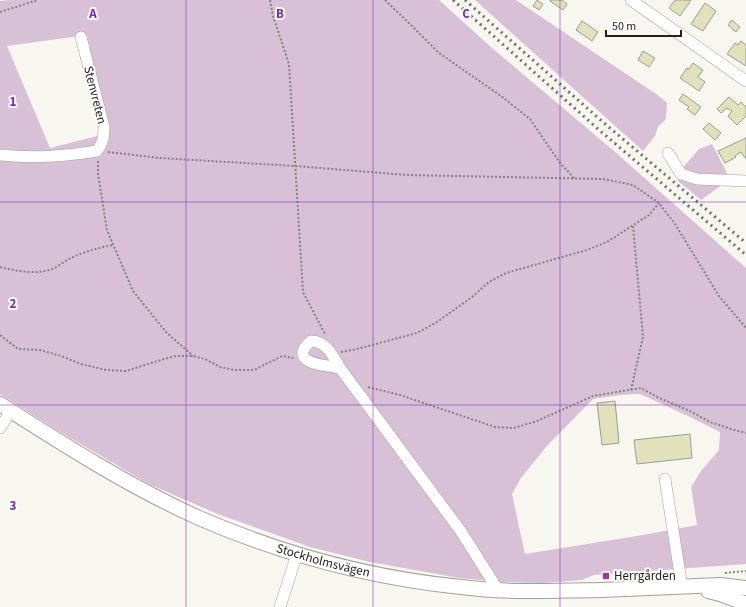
<svg xmlns="http://www.w3.org/2000/svg" width="746" height="607" font-family="'Source Sans 3',sans-serif">
  <style>
    .green { fill: #d8c0d7; fill-rule: evenodd }
    .building { fill: #e1e1bb; stroke: #9c9c95 }
    .lines { fill: none; stroke-linecap: round; stroke-linejoin: round }
    .minor-casing { stroke: #a1a19a; stroke-width: 12 }
    .major-casing { stroke: #a1a19a; stroke-width: 16 }
    .path { stroke: #83837e; stroke-width: 2; stroke-dasharray: 2 2; stroke-linecap: butt }
    .minor { stroke: #fff; stroke-width: 11 }
    .major { stroke: #fff; stroke-width: 14 }
    .rail { stroke: #70706c; stroke-width: 3; stroke-dasharray: 2 4; stroke-linecap: butt }
    .grid { fill: none; stroke: #7b2cbf; stroke-width: 1; stroke-opacity: 0.55 }
    .poi-dot { fill: #9d389d; stroke: #fffffe; stroke-width: 1.5 }
    .labels { text-anchor: middle; dominant-baseline: central; stroke-width: 4; stroke-linejoin: round; paint-order: stroke }
    .street-label { font-size: 13px; fill: #21211f; stroke: #fffffe }
    .poi-label { font-size: 13px; fill: #21211f; stroke: #fffffe; text-anchor: start }
    .grid-label { font-size: 13px; text-anchor: middle; font-weight: bold; fill: #7b2cbf; stroke: #fffffe; stroke-width: 4; stroke-linejoin: round; paint-order: stroke }
  </style>
  <rect width="100%" height="100%" fill="#f7f7ef"/>
  <!-- green -->
  <g class="green">
    <path d="M10 0H439L492 48 614 151 746 268V564L594 575 582 580 543 583 501 582 459 578 370 562 310 547 215 513 149 484 60 432 0 394V1ZM87 35 109 133 50 148 7 46ZM640 394 688 416 720 432 719 450 701 471 691 487 697 525 643 535 525 554 512 494 521 478 546 447 593 399 620 395Z"/>
    <polygon points="475,0 516,0 659,96 667,103 666,119 658,127 655,136 643,151"/>
    <polygon points="712,144 730,179 701,200 678,181 679,172 699,149"/>
  </g>
  <!-- building -->
  <g class="building">
    <polygon points="537,0 543,4 539,10 533,6"/>
    <polygon points="550,0 562,0 567,4 563,10 550,1"/>
    <polygon points="675,0 691,0 680,16 669,8"/>
    <polygon points="705,3 716,11 703,31 691,24"/>
    <polygon points="732,20 740,27 736,32 728,25"/>
    <polygon points="582,21 598,32 592,41 576,30"/>
    <polygon points="741,41 746,45 746,66 727,54 735,43 738,45"/>
    <polygon points="643,51 655,58 649,67 638,60"/>
    <polygon points="693,63 703,70 698,77 705,82 699,91 680,78 687,68 688,70"/>
    <polygon points="683,94 701,107 695,115 687,109 689,107 679,100"/>
    <polygon points="729,97 738,105 741,102 746,107 746,116 737,125 728,116 732,111 727,108 721,113 717,109"/>
    <polygon points="709,123 721,133 715,140 703,129"/>
    <polygon points="746,138 746,159 741,152 735,156 736,157 725,163 718,151"/>
    <polygon points="615,401 619,443 602,445 597,403"/>
    <polygon points="690,434 692,458 637,464 634,440"/>
  </g>
  <g class="lines">
    <defs>
      <g id="minor">
        <polyline points="631,0 746,81"/>
        <polyline points="668,153 681,174 697,179 746,181"/>
        <path d="M0 155C34 159 64 156 97 151 103 143 104 137 104 127L81 37"/>
        <path d="M340 368C327 366 285 363 311 341 326 341 333 356 340 368L460 530 498 590"/>
        <polyline points="0,428 11,411"/>
        <polyline points="665,479 682,587"/>
        <polyline points="280,607 297,554"/>
      </g>
      <g id="major">
        <path id="s1" d="M0 404C64 445 130 487 199 518 282 554 371 578 461 587 508 593 555 591 602 590 641 588 681 587 720 585L746 588"/>
        <polyline points="708,591 720,594 744,603"/>
      </g>
    </defs>
    <!-- minor casing -->
    <use href="#minor" class="minor-casing"/>
    <!-- major casing -->
    <use href="#major" class="major-casing"/>
    <!-- path -->
    <g class="path">
      <polyline points="270,0 273,16 289,64 303,292 325,334"/>
      <polyline points="385,0 414,28 439,53 501,96 530,119 560,163 574,178"/>
      <polyline points="0,12 38,0"/>
      <polyline points="108,152 160,158 295,166 407,175 603,179 633,185 659,203 675,224 719,296 746,328"/>
      <polyline points="98,161 98,174 107,230 133,291 166,332 193,356"/>
      <path d="M0 267C16 271 36 275 52 269 58 267 63 262 69 259 83 252 97 248 113 245"/>
      <polyline points="0,335 18,349 40,350 61,356 81,364 106,370 126,371 164,359 176,356 193,356 205,359 220,367 234,370 254,370 282,356 293,358"/>
      <polyline points="341,352 357,349 417,333 437,322 472,297 489,282 506,273 587,250 607,242 649,215 659,203"/>
      <polyline points="368,387 400,395 495,427 514,428 537,421 593,396 641,388 657,397 690,411 710,422 731,429 746,433"/>
      <polyline points="631,390 643,337 633,226"/>
      <polyline points="725,573 746,571"/>
      <polyline points="635,575 641,576"/>
    </g>
    <!-- minor -->
    <use href="#minor" class="minor"/>
    <!-- major -->
    <use href="#major" class="major"/>
    <!-- rail -->
    <g class="rail">
      <polyline points="453,0 598,129 746,255"/>
      <polyline points="465,0 604,123 746,243"/>
    </g>
  </g>
  <!-- grid -->
  <path class="grid" d="M186 0V607M373 0V607M560 0V607M0 202H746M0 405H746"/>
  <!-- markers -->
  <rect class="poi-dot" x="602" y="572" width="8" height="8" rx="2"/>
  <g class="labels">
    <!-- street labels -->
    <g class="street-label">
      <text transform="translate(95 95) rotate(76)">Stenvreten</text>
      <text stroke="none"><textPath href="#s1" startOffset="361">Stockholmsvägen</textPath></text>
    </g>
    <!-- poi labels -->
    <g class="poi-label">
      <text x="614" y="576">Herrgården</text>
    </g>
  </g>
  <g class="grid-label">
    <text x="93" y="18">A</text>
    <text x="280" y="18">B</text>
    <text x="466" y="18">C</text>
    <text x="13" y="106">1</text>
    <text x="13" y="308">2</text>
    <text x="13" y="510">3</text>
  </g>
  <!-- scale -->
  <path d="M606 30v6h75v-6" fill="none" stroke="#21211f" stroke-width="2"/>
  <text x="612" y="30" font-size="12" fill="#21211f" stroke="#fffffe" stroke-width="3" paint-order="stroke">50 m</text>
</svg>
